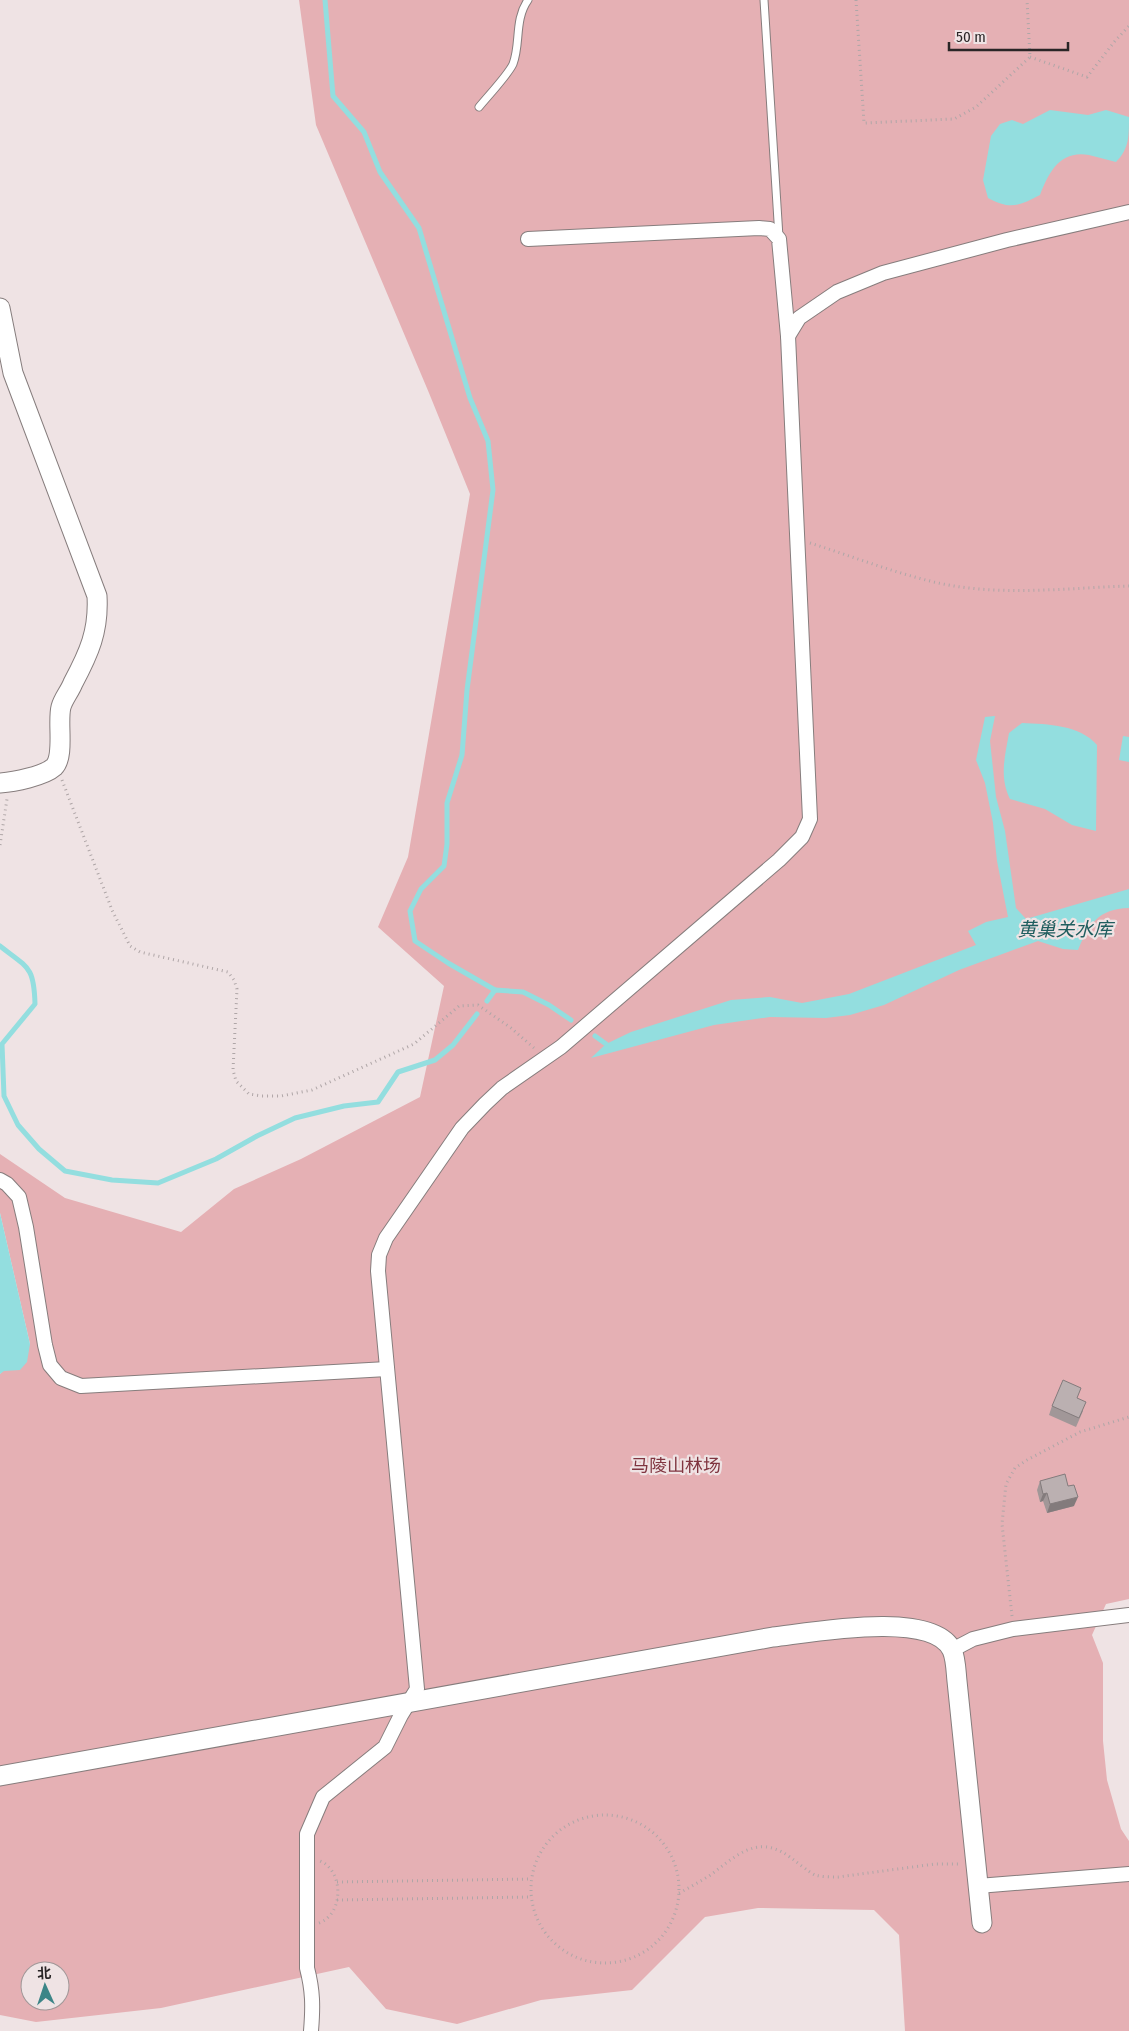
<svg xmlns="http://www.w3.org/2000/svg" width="1129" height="2031" font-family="'Fira Sans Condensed','Noto Sans SC',sans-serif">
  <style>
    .green { fill: #e5b0b4; fill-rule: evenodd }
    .water { fill: #93dedf }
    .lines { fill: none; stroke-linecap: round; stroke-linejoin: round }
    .stream { stroke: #93dedf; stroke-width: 5 }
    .lane-casing { stroke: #867d7d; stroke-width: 9 }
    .street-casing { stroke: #867d7d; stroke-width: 16 }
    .secondary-casing { stroke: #867d7d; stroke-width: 21 }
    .path { stroke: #afa6a7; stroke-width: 3; stroke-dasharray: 1 4; stroke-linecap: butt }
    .lane { stroke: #fff; stroke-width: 7 }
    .street { stroke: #fff; stroke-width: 14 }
    .secondary { stroke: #fff; stroke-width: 19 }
    .wall { fill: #a19798 }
    .shaded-wall { fill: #837b7c }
    .building { fill: #bbb0b1; stroke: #837b7c }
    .labels { text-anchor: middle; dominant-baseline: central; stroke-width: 4.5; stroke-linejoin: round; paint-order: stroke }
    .park-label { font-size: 18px; fill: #803540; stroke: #efe3e4 }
    .water-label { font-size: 19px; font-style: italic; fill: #205e5f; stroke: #efe3e4 }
  </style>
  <rect width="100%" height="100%" fill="#efe3e4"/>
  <!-- green -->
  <path class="green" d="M299 0H1129V1599L1106 1604 1092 1635 1103 1663V1741L1107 1780 1121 1829 1129 1841V2031H905L899 1935 874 1910 758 1908 705 1917 632 1990 541 2000 457 2024 386 2009 349 1967 161 2008 36 2022 0 2015V1374L30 1344 0 1213V1154L65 1198 181 1232 234 1189 301 1159 420 1097 444 986 378 927 408 857 470 494 429 393 316 125ZM30 1971H60V2001H30Z"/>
  <!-- water -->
  <g class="water">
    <path d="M1050 110 1088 115 1106 110 1129 117C1129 137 1129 149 1116 162 1107 160 1098 157 1089 155 1060 150 1049 172 1040 195 1019 206 1010 210 988 198L983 180 991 136 1000 124 1012 120 1023 124Z"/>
    <path d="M995 716 990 741 996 797 1005 831 1016 908 1026 919 1129 889V908C1098 909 1089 924 1078 950L1063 949 1038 941 959 970 884 1005 850 1015 826 1018 770 1017 714 1025 591 1058 606 1044 631 1032 731 1000 770 997 802 1003 849 994 976 945 968 931 986 922 1008 917 997 861 993 823 985 783 976 760 985 717Z"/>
    <path d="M1022 723C1048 724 1080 725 1097 745L1096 831 1072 825 1045 809 1010 799C999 777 1005 756 1009 733Z"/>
    <polygon points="1123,736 1129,737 1129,762 1119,760"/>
    <polygon points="0,1213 30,1344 27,1362 20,1370 4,1371 0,1374"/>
  </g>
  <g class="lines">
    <!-- stream -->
    <g class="stream">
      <polyline points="325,0 333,96 364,132 380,172 419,228 470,398 488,441 493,490 467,690 462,755 447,803 447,844 444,866 421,889 410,911 415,941 448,963 495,990"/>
      <path d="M0 946C28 968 34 966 35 1004L2 1044 4 1096 18 1125 39 1149 65 1171 112 1180 158 1183 216 1159 257 1136 295 1118 344 1106 378 1102 398 1072 435 1060 453 1045 477 1014"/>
      <polyline points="487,1001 495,990 523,992 549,1005 571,1020"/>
      <polyline points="595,1036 606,1044"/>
    </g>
    <defs>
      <g id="lane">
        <polyline points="764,0 779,237"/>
        <path d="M479 107C487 97 508 75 513 64 521 43 514 20 528 0"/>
      </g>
      <g id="street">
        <polyline points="788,336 799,318 837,292 883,273 1007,240 1129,212"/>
        <polyline points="0,1180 7,1184 19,1197 26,1227 45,1345 50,1365 61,1378 81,1386 387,1369"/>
        <polyline points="952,1650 973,1639 1013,1629 1129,1615"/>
        <polyline points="978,1886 1129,1874"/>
        <path d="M311 2031C313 2007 313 1991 307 1968V1834L323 1797 385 1747 401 1715 417 1689 378 1271 379 1255 386 1238 462 1128 485 1104 502 1088 561 1047 779 860 802 837 810 819 788 336 779 239 770 229 759 228 528 239"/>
      </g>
      <g id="secondary">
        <path d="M0 308 13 373 97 596C99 631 89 653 73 683 70 691 63 699 61 707 57 722 65 756 54 767 44 776 14 782 0 783"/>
        <path d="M0 1776 773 1637C809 1633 933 1609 952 1650 956 1659 956 1672 957 1681L982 1923"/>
      </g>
    </defs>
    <!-- lane casing -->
    <use href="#lane" class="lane-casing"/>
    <!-- street casing -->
    <use href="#street" class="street-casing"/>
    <!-- secondary casing -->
    <use href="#secondary" class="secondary-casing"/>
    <!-- path -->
    <g class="path">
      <polyline points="856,0 864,123 954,119 976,107 1030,57 1027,0"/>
      <polyline points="1030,57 1087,77 1115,41 1129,26"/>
      <path d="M810 543C851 556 892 572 934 582 997 597 1065 588 1129 586"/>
      <polyline points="62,780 112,910 130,946 140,952 228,972 234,980 237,989 233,1070 236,1081 249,1094 262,1096 281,1096 312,1090 414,1044 459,1006 478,1005 511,1028 534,1048"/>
      <polyline points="0,845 7,799"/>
      <polyline points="1012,1616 1002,1524 1006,1484 1015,1468 1027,1460 1080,1432 1129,1417"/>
      <circle cx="605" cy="1889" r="74"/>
      <polyline points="337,1882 532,1879"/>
      <path d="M679 1893C689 1888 699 1882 709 1876 734 1858 755 1834 787 1855 793 1859 810 1873 815 1875 822 1877 831 1877 838 1877L935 1864H959"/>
      <polyline points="337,1900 531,1897"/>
      <path d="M319 1923C344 1914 344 1871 320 1861"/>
    </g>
    <!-- lane -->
    <use href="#lane" class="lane"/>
    <!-- street -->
    <use href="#street" class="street"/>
    <!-- secondary -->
    <use href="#secondary" class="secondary"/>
  </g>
  <!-- wall -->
  <g class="wall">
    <polygon points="1077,1398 1083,1411 1076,1427 1049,1415 1052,1406"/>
    <polygon points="1040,1481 1074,1506 1047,1513 1043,1501 1040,1502 1037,1490"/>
  </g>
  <!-- shaded-wall -->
  <g class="shaded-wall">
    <polygon points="1047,1493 1043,1501 1040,1502 1043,1494"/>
    <polygon points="1078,1497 1074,1506 1047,1513 1050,1504"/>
  </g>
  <!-- building -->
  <g class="building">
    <polygon points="1063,1380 1081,1388 1077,1398 1086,1402 1079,1418 1052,1406"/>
    <polygon points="1065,1474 1068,1486 1074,1485 1078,1497 1050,1504 1047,1493 1043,1494 1040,1481"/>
  </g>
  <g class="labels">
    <!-- park labels -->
    <g class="park-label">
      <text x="676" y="1466">马陵山林场</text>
    </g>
    <!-- water labels -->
    <g class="water-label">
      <text x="1065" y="929">黄巢关水库</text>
    </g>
  </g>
  <!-- north arrow -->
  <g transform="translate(45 1986) rotate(357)"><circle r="24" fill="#efe3e4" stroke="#a09798"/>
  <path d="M0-4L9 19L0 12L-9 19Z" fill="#3c8587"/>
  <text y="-8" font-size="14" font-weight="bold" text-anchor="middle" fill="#2a2526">北</text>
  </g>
  <!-- scale -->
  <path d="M949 42v8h119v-8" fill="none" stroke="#2a2526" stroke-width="2.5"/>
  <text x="956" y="42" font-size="15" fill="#2a2526" stroke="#efe3e4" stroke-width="4" paint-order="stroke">50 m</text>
</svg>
